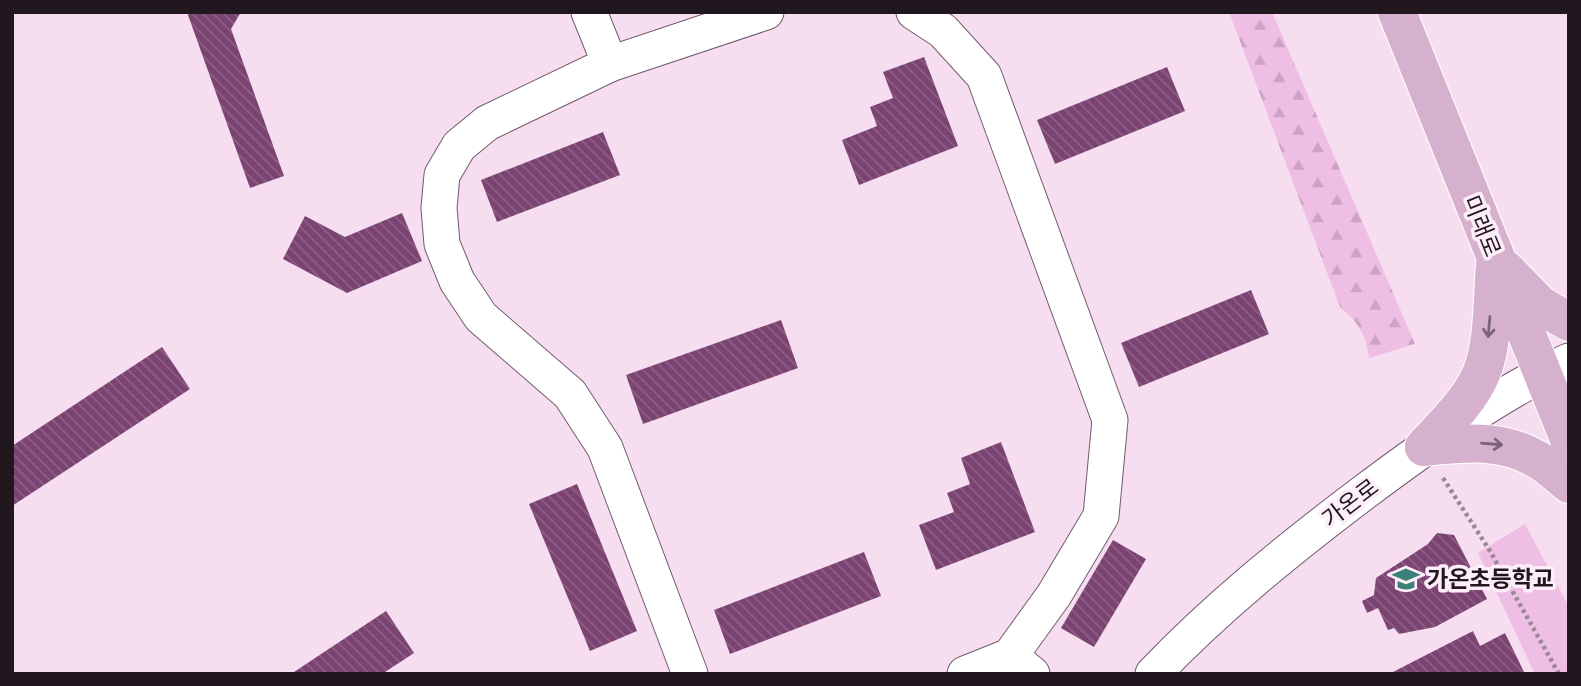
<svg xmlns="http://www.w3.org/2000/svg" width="1581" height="686" font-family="Cabin,'Noto Sans KR',sans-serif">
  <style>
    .forest { fill: url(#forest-firs) }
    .green { fill: #efbee5 }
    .building { fill: url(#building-back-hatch) }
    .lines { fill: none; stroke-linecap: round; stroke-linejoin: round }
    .minor-casing { stroke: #715c6d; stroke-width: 37 }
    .major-casing { stroke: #fff; stroke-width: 40 }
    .path { stroke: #9a8895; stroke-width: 4.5; stroke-dasharray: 3.5 3.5; stroke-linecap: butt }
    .minor { stroke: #fff; stroke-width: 35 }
    .major { stroke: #d5b1ce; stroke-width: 38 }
    .oneway { stroke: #7b6476 }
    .labels { text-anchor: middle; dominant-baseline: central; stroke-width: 7; stroke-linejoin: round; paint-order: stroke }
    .street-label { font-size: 23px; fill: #21181f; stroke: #fdeef9 }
    .poi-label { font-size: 23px; font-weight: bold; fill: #21181f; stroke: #fdeef9; text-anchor: start }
  </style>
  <defs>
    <pattern id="forest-firs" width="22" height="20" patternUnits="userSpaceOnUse" patternTransform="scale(1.75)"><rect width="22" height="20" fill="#efbee5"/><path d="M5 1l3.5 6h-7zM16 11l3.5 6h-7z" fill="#cda3c4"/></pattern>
    <pattern id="building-back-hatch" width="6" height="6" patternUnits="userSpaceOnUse" patternTransform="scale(1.75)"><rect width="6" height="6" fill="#7b4372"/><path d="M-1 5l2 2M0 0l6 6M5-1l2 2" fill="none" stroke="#8b6184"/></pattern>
  </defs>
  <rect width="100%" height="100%" fill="#f6ddf0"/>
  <!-- forest -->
  <path class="forest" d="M1229 12H1272L1415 344 1369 358C1366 334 1358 322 1340 307Z"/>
  <!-- green -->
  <polygon class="green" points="1525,524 1569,607 1569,674 1535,674 1478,553"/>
  <!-- building -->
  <g class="building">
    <polygon points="189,12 241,12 231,29 284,176 250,188 188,15"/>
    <polygon points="924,57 958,146 859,185 842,140 877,126 870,107 893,98 883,72"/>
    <polygon points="1167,67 1185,111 1055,164 1037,120"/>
    <polygon points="603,132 620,175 497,222 481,180"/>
    <polygon points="402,213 422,261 347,293 283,259 305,216 345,237"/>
    <polygon points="1251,290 1269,334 1139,387 1121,343"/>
    <polygon points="781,320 798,368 643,424 626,375"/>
    <polygon points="162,347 190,389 12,506 12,446"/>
    <polygon points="1001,442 1035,532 936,570 919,525 954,512 947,493 970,484 961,458"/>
    <polygon points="577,484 637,631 590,651 529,504"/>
    <polygon points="1437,533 1454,535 1487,599 1435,627 1399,634 1394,628 1388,630 1378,608 1367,613 1362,601 1374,595 1376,578 1428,544"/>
    <polygon points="1113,540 1146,559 1094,647 1061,628"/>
    <polygon points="864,552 881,596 730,654 714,610"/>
    <polygon points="386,611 414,653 382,674 291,674"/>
    <polygon points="1473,631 1480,646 1505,633 1525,674 1389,674"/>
  </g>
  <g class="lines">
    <defs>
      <g id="minor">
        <polyline points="589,12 610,64"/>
        <polyline points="914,12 943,31 984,76 1110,420 1101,516 1054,595 1010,656 965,674"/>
        <polyline points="1010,656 1032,674"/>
        <polyline points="690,674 605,448 570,394 481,317 457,281 442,244 439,208 442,175 459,146 487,123 610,64 766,12"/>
        <path d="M1153 674C1217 607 1289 549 1363 493 1426 446 1497 394 1569 361"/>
      </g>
      <g id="major">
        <polyline points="1397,12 1569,439"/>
        <polyline points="1506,270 1540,305 1569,322"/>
        <path d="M1424 447C1444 425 1469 402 1481 374 1494 344 1492 297 1495 265"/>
        <path d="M1424 447C1464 443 1501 438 1538 460 1549 466 1559 476 1569 484"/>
      </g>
    </defs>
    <!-- minor casing -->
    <use href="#minor" class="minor-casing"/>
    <!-- major casing -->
    <use href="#major" class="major-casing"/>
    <!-- path -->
    <polyline class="path" points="1443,478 1490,551 1559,674"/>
    <!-- minor -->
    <use href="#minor" class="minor"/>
    <!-- major -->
    <use href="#major" class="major"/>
  </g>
  <!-- one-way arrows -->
  <defs><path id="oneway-shaft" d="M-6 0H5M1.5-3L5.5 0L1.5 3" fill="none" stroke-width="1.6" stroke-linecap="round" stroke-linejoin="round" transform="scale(1.75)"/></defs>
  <g class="oneway">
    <use href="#oneway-shaft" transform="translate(1489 327) rotate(95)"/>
    <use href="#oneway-shaft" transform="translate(1492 444) rotate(5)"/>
  </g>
  <!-- icons -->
  <defs>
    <symbol id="school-bare" viewBox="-9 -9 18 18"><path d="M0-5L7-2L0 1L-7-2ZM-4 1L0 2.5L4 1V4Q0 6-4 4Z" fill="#3b8177" stroke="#fdeef9" stroke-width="2.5" paint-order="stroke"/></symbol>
  </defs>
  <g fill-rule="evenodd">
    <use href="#school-bare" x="1387" y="560" width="38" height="38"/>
  </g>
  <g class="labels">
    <!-- street labels -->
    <g class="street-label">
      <text transform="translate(1482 226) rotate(68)">미래로</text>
      <text transform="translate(1350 503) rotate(-37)">가온로</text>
    </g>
    <!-- poi labels -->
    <g class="poi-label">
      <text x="1427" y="579">가온초등학교</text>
    </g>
  </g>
  <!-- border -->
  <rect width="1581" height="686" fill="none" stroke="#21181f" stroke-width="28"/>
</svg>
